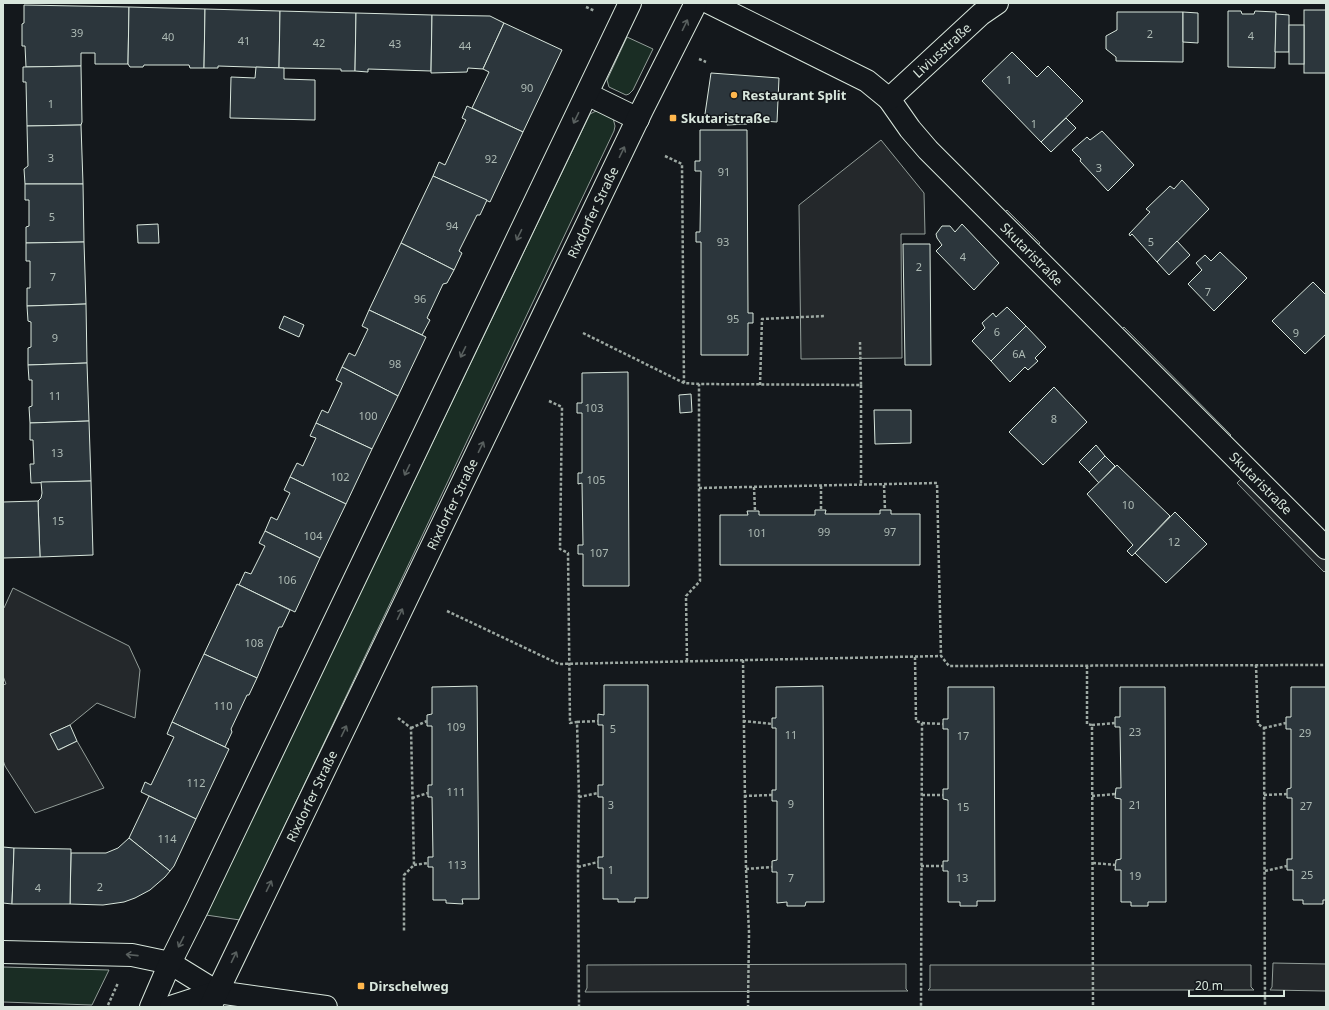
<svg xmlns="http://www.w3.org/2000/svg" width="1329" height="1010" font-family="'Noto Sans',sans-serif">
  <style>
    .green { fill: #1a2d24; stroke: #939e99 }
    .parking { fill: #24282b; stroke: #939e99 }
    .building { fill: #2c363c; stroke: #d8e6dc }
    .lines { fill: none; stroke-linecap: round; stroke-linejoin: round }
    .minor-casing { stroke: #d8e6dc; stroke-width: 24 }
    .path { stroke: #9da8a2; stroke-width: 2.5; stroke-dasharray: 3 2; stroke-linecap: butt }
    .minor { stroke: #14181c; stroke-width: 22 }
    .oneway { stroke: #59605f }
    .poi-dot { fill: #ffb74d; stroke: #14181c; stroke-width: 1.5 }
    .labels { text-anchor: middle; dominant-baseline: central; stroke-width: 3; stroke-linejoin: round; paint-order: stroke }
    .number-label { font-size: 11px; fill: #adbab4 }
    .street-label { font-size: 13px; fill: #d8e6dc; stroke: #14181c }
    .poi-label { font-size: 13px; font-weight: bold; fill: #d8e6dc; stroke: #14181c; text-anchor: start }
  </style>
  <rect width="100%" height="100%" fill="#14181c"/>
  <!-- green -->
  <g class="green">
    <polygon points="627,37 653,49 633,90 629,94 626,95 609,87 607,80"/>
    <polygon points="596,111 603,112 613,118 615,126 614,131 240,920 206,915 588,118 590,114"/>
    <polygon points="3,967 109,970 92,1005 3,1002"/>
  </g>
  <!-- parking -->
  <g class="parking">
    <polygon points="881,140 924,193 925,234 901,234 902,358 801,359 799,205"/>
    <polygon points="1007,210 1040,243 1034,249 1001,216"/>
    <polygon points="1124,327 1231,435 1224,442 1117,334"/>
    <polygon points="1243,477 1326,560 1326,570 1324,572 1237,483"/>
    <polygon points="13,588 129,646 140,670 135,718 97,703 70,725 50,734 59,750 77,741 104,788 35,813 5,766 3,760 3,685 6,684 3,676 3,608 4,608"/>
    <polygon points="1273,963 1326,964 1326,991 1270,990 1272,987"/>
    <polygon points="906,964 906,989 908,991 585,992 587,988 587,965"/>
    <polygon points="930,965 1251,965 1251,987 1254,990 928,990 930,988"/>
  </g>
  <!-- building -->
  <g class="building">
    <polygon points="24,5 129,7 128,64 95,64 95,53 81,53 81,66 26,67 25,46 22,46 22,24 24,23"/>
    <polygon points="129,7 205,9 204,68 190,68 189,65 144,65 143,67 130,67 128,64"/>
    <polygon points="205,9 280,11 279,68 218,66 218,68 204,68"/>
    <rect x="1304" y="10" width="22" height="63"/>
    <polygon points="280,11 356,13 355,71 341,71 341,69 279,68"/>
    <polygon points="1228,11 1241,11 1242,14 1254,14 1255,11 1276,12 1275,68 1228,67"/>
    <polygon points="1117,12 1183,12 1183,62 1116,61 1116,57 1106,49 1106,36 1117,30"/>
    <polygon points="1183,12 1198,13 1198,43 1183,42"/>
    <polygon points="356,13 432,15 431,71 368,69 368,72 355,71"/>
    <polygon points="1276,14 1289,15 1289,52 1275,52"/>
    <polygon points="432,15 490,16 504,23 483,69 468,68 467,72 431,73"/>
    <polygon points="504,23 562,50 523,132 472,108 489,72 483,69"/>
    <rect x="1289" y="25" width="15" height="39"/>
    <polygon points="1012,52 1037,77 1048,66 1083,101 1041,142 982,81"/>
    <polygon points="81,66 82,122 81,125 27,126 26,82 23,82 23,67"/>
    <polygon points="256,67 284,68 284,79 315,80 315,120 230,118 231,77 255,78"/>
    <polygon points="711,73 779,78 777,122 748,120 747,124 727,125 727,118 709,117 708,114 705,114"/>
    <polygon points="467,106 523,132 490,202 433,176 439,162 445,165 466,120 462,118"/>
    <polygon points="1066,118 1076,128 1051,152 1041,142"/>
    <polygon points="81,125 83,184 25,184 24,169 28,166 27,126"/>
    <polygon points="700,130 747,130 748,313 753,313 753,323 748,323 748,355 701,355 701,242 696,242 696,232 700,232 701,171 695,171 695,161 700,161"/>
    <polygon points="1102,131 1134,165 1108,191 1080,161 1081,159 1072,150 1087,137 1090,140"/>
    <polygon points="433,176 487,200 480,215 477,215 459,251 462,253 454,270 401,243"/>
    <polygon points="1182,180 1209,209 1157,262 1132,234 1130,236 1129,234 1150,212 1146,209 1170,186 1174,189"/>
    <polygon points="25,184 83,184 84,242 26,243 26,227 29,226 29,200 25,200"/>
    <polygon points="158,224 159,243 138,243 137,225"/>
    <polygon points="962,224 999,263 974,290 936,251 942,245 937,238 936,234 942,226 950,226 955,232"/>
    <polygon points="1177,241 1190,255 1169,275 1157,262"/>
    <polygon points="84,242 86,304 27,306 27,288 30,288 30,261 26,261 26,243"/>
    <polygon points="401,243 454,270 447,283 443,284 427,318 430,320 422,335 369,310"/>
    <polygon points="903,244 930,244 931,365 905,365"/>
    <polygon points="1220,252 1247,278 1214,311 1188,284 1202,270 1196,263 1205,255 1211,261"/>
    <polygon points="1313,282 1326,295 1326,334 1305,354 1272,321"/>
    <polygon points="86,304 87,363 28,365 28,348 31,347 31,322 28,321 27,306"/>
    <polygon points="1007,307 1026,326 991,361 972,341 985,328 982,323 993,313 996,317"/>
    <polygon points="369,310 426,337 398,396 342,367 349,353 355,356 368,329 362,326"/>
    <polygon points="284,316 304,325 299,337 279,328"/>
    <polygon points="1026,326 1046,347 1035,358 1038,361 1028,370 1025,367 1010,382 991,361"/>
    <polygon points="87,363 89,421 30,423 29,407 32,406 32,380 29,380 28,365"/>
    <polygon points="342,367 398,396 372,449 316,423 322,410 328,413 342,383 336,380"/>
    <polygon points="628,372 629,586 583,586 583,554 578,554 578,545 583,545 582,483 578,484 578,473 582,473 582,413 577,413 577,403 582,403 582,373"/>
    <polygon points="1054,387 1087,422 1043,465 1009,432"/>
    <polygon points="691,394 692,412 680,413 679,395"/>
    <polygon points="874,410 911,410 911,443 875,444"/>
    <polygon points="89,421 91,481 31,483 30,464 34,464 33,440 30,440 30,423"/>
    <polygon points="316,423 372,449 346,504 290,477 297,463 303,466 316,438 310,436"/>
    <polygon points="1096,445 1105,456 1089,472 1079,462"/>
    <polygon points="1105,456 1115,466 1099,483 1089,472"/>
    <polygon points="1117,465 1170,516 1132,556 1127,551 1133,545 1087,494"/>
    <polygon points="290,477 346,504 320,558 265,531 271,517 277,520 290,493 284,490"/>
    <polygon points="91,481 93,555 40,557 38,501 41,498 42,493 41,482"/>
    <polygon points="38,501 40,557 3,558 3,502"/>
    <polygon points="815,510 826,510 825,514 880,514 880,510 891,510 891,514 920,514 920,565 720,565 720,515 748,515 747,511 759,511 759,515 815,515"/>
    <polygon points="1175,512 1207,544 1166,583 1135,553"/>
    <polygon points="265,531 320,558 295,612 239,585 245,572 251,574 265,546 259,543"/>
    <polygon points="237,584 290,610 282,627 279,627 257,678 204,654"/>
    <polygon points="204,654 257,678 249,695 247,695 231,729 232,732 225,747 172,722"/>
    <polygon points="604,685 648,685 648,898 635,898 635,902 618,902 618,899 603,899 603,868 598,868 598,857 603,857 603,797 598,797 598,785 603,785 603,725 598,725 598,714 604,715"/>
    <polygon points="477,686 479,899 462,899 463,904 446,903 446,900 433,900 433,867 428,867 428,857 433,857 432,797 428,797 428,785 432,785 432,726 427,726 427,715 432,714 432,687"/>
    <polygon points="823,686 824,902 806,902 805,906 787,906 787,902 777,903 777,872 772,872 772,861 777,860 777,801 772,801 772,790 776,790 776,728 772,728 772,718 776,718 776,687"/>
    <polygon points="948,687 994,687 995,901 977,901 977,906 960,906 960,902 948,902 948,871 943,871 943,861 948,861 948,800 943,799 943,789 948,789 948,729 943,729 943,719 948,719"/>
    <polygon points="1120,687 1165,687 1166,902 1148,902 1148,906 1131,906 1131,902 1121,902 1121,870 1115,870 1116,860 1121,859 1121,799 1115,798 1116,788 1121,788 1120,727 1115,727 1115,717 1120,717"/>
    <polygon points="1291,687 1326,687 1326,900 1323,900 1323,904 1303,904 1303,900 1293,900 1293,870 1287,870 1287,859 1292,859 1292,798 1287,798 1287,789 1291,788 1291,729 1286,729 1286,717 1291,717"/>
    <polygon points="172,722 229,749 196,819 141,792 145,782 151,785 174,737 167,734"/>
    <polygon points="70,725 77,741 58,750 50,734"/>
    <polygon points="149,796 196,819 174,866 170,871 129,838"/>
    <polygon points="129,838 170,871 165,877 150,890 135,898 124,902 103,905 70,904 71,853 106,853 118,848"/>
    <polygon points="3,847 14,848 12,904 3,903"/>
    <polygon points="14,848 71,849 70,904 12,904"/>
  </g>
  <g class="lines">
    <defs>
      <g id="minor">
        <path id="s1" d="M710 3 867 81 889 99 910 129 928 150 1326 548"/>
        <polyline points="587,94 638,119"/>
        <path id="s2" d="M889 99 981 14 997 3"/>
        <polyline points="3,952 132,955 170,963 217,992 326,1007"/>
        <polyline points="151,1007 170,963 198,907 630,3"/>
        <polyline points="171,1007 217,992"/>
        <path id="s3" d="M210 1007 642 110 696 3"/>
      </g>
    </defs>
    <!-- minor casing -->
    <use href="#minor" class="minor-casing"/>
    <!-- path -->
    <g class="path">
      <polyline points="586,7 595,11"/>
      <polyline points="699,59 706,62"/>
      <polyline points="665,156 682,164 684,383"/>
      <polyline points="583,333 684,383 699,384 861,385 860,342"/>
      <polyline points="760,385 762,319 824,316"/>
      <polyline points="861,385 861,485"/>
      <polyline points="549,401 562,407 560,549 568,553 570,723 577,722 579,797 578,867 579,1007"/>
      <polyline points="884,485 885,510"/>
      <polyline points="821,486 821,510"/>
      <polyline points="754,487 755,511"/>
      <polyline points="699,488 937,483 941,656"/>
      <polyline points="447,611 559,664 941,656 949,666 1326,665"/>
      <polyline points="915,657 916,721 922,723 921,1007"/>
      <polyline points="743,660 746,869 749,932 748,1007"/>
      <polyline points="687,661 686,596 700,581 699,488 699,384"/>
      <polyline points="1256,665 1258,724 1264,728 1265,1007"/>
      <polyline points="1087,666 1087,724 1092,725 1093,1007"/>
      <polyline points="398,718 411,728 414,865 404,875 404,931"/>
      <polyline points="743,721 772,724"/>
      <polyline points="577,722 598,721"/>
      <polyline points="922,723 943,724"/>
      <polyline points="1092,725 1115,723"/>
      <polyline points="411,728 427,721"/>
      <polyline points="1264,728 1286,723"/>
      <polyline points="922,795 943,795"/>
      <polyline points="1264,795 1287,794"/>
      <polyline points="744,796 772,795"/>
      <polyline points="1092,796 1116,794"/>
      <polyline points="579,797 598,793"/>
      <polyline points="412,798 428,793"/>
      <polyline points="1093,863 1116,865"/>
      <polyline points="414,865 428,863"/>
      <polyline points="921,866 943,866"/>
      <polyline points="578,867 598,862"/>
      <polyline points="746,869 772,867"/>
      <polyline points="1265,871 1287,866"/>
      <polyline points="108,1005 118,983"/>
    </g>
    <!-- minor -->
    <use href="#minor" class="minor"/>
  </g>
  <!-- one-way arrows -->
  <defs><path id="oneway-shaft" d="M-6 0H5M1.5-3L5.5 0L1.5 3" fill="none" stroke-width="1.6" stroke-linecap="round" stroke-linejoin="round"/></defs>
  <g class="oneway">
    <use href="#oneway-shaft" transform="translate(685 25) rotate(-64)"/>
    <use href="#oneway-shaft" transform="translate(576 118) rotate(116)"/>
    <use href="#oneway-shaft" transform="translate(622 152) rotate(-64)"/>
    <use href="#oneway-shaft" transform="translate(519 235) rotate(116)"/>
    <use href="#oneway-shaft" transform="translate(463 352) rotate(116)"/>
    <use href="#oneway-shaft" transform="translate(481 447) rotate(-64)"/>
    <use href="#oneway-shaft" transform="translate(407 470) rotate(116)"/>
    <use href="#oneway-shaft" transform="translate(400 614) rotate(-64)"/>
    <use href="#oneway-shaft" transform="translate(344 731) rotate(-64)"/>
    <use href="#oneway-shaft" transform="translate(269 886) rotate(-64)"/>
    <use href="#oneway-shaft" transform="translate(181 942) rotate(117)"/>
    <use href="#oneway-shaft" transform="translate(132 955) rotate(-174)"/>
    <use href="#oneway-shaft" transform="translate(234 957) rotate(-64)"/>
  </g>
  <!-- markers -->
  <g class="poi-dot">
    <circle cx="734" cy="95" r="4"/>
    <rect x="669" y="114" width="8" height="8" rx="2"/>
    <rect x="357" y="982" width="8" height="8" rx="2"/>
  </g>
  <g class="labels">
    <!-- number labels -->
    <g class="number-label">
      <text x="77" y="32">39</text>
      <text x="1150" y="33">2</text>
      <text x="1251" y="35">4</text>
      <text x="168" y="36">40</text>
      <text x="244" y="40">41</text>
      <text x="319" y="42">42</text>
      <text x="395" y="43">43</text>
      <text x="465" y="45">44</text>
      <text x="1009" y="79">1</text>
      <text x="527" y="87">90</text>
      <text x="51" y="103">1</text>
      <text x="1034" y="123">1</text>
      <text x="51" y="157">3</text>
      <text x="491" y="158">92</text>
      <text x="1099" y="167">3</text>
      <text x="724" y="171">91</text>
      <text x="52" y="216">5</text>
      <text x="452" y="225">94</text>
      <text x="723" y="241">93</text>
      <text x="1151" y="241">5</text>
      <text x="963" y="256">4</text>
      <text x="919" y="266">2</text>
      <text x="53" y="276">7</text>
      <text x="1208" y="291">7</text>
      <text x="420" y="298">96</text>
      <text x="733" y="318">95</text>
      <text x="997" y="331">6</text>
      <text x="1296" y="332">9</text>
      <text x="55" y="337">9</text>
      <text x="1019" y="353">6A</text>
      <text x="395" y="363">98</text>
      <text x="55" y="395">11</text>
      <text x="594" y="407">103</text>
      <text x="368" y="415">100</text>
      <text x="1054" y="418">8</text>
      <text x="57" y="452">13</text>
      <text x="340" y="476">102</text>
      <text x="596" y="479">105</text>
      <text x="1128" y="504">10</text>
      <text x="58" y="520">15</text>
      <text x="824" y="531">99</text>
      <text x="890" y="531">97</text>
      <text x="757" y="532">101</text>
      <text x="313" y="535">104</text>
      <text x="1174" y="541">12</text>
      <text x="599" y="552">107</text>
      <text x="287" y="579">106</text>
      <text x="254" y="642">108</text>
      <text x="223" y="705">110</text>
      <text x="456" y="726">109</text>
      <text x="613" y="728">5</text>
      <text x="1135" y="731">23</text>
      <text x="1305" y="732">29</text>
      <text x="791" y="734">11</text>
      <text x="963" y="735">17</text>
      <text x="196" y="782">112</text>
      <text x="456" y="791">111</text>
      <text x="791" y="803">9</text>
      <text x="611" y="804">3</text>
      <text x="1135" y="804">21</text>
      <text x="1306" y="805">27</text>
      <text x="963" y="806">15</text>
      <text x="167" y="838">114</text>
      <text x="457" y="864">113</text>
      <text x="611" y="869">1</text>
      <text x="1307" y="874">25</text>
      <text x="1135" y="875">19</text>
      <text x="791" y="877">7</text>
      <text x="962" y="877">13</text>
      <text x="100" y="886">2</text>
      <text x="38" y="887">4</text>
    </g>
    <!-- street labels -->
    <g class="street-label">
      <text stroke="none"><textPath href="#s2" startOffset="72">Liviusstraße</textPath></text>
      <text stroke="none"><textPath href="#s3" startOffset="882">Rixdorfer Straße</textPath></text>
      <text stroke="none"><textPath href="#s1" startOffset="415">Skutaristraße</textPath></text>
      <text stroke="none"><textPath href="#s1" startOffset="739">Skutaristraße</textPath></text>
      <text stroke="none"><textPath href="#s3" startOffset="558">Rixdorfer Straße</textPath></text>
      <text stroke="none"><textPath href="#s3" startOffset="234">Rixdorfer Straße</textPath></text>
    </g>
    <!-- poi labels -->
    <g class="poi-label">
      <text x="742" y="95">Restaurant Split</text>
      <text x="681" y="118">Skutaristraße</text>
      <text x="369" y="986">Dirschelweg</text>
    </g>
  </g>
  <!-- border -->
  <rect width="1329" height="1010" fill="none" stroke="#d8e6dc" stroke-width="8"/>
  <!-- scale -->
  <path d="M1189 990v6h95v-6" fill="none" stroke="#d8e6dc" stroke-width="2"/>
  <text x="1195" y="990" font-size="12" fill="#d8e6dc" stroke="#14181c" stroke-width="3" paint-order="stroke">20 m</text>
</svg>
